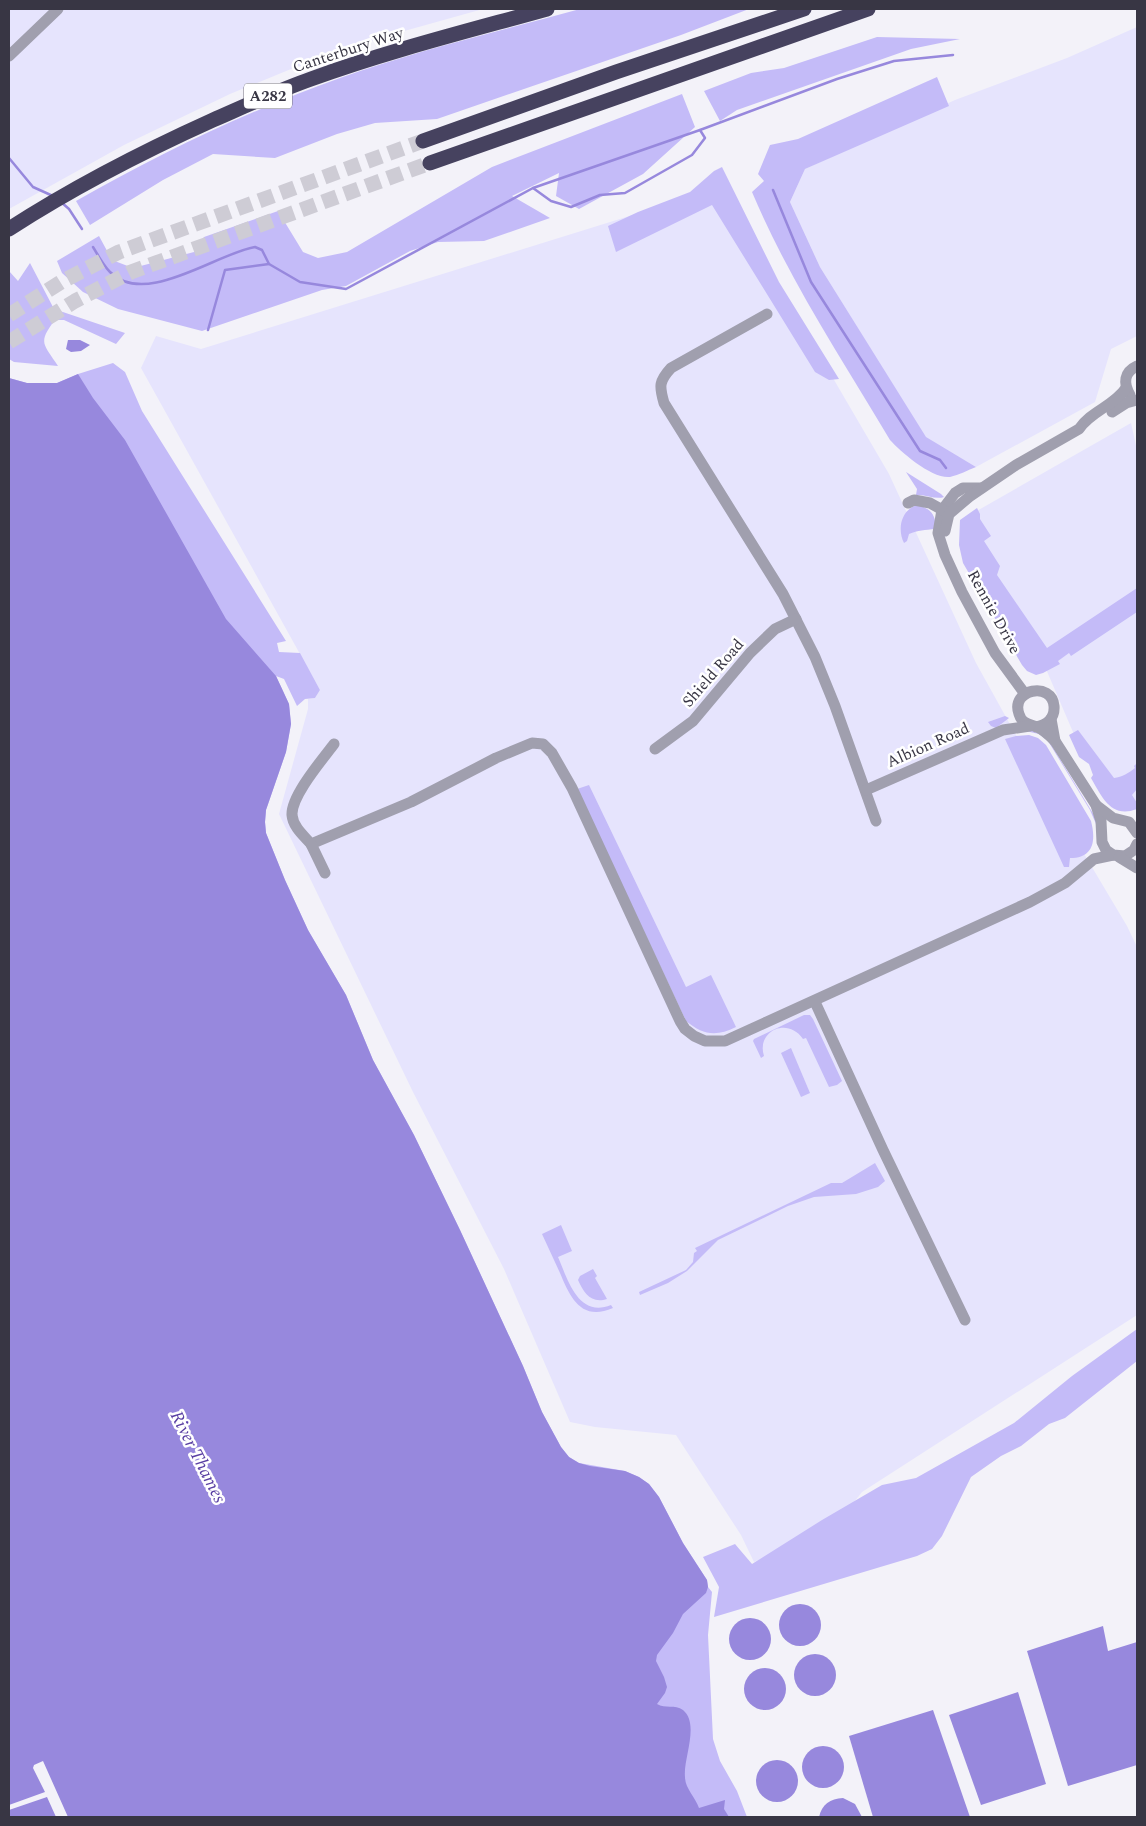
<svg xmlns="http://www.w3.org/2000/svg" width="1146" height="1826" font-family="Spectral,serif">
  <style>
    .built { fill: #e6e4fd }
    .green { fill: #c4bbf8 }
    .water { fill: #9788dd }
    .pier { fill: #f3f2f9 }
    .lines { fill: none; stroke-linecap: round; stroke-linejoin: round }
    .stream { stroke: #9788dd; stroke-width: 2.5 }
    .highway-tunnel { stroke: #ceccd5; stroke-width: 15; stroke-dasharray: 15 8; stroke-linecap: butt }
    .minor { stroke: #a09fae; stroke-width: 11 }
    .highway { stroke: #46425f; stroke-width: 15 }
    .labels { text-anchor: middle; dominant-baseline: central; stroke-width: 5; stroke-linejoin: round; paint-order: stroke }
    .shield { fill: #fff; stroke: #74727c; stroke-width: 1 }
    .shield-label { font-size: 15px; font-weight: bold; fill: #383644 }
    .street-label { font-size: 16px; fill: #383644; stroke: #fff }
    .water-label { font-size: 18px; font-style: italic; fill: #593fa3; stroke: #fff }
  </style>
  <rect width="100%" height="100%" fill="#f3f2f9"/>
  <!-- built -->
  <g class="built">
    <polygon points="9,9 483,9 390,35 291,69 230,94 124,145 9,209"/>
    <polygon points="1137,27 1137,336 1111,349 1095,402 976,467 926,438 820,267 790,202 805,169 955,100 1067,58"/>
    <polygon points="713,190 830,373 889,474 976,663 1052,800 1127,926 1137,947 1137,1315 862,1492 835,1526 754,1562 741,1535 676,1435 595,1427 570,1422 504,1269 413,1092 279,814 308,709 308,699 315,698 320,690 141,368 156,336 201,349"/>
    <polygon points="1131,423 1137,450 1137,812 1132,803 1082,753 1043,662 961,520"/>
  </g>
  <!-- green -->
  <g class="green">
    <path d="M580 9H749L681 35 437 119 375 123 337 134 275 158 213 154 163 180 90 225 76 201C160 153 248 111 340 78 418 50 500 31 580 9Z"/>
    <polygon points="877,37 960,39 911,49 737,110 720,121 704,91 751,73 784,68"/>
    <path d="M937 77 949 106 805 169 790 202 820 267 926 437 976 467C968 470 959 475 950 477 932 479 901 452 890 440 842 359 789 280 752 192L764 181 758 174 770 145 798 139Z"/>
    <polygon points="682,94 695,127 643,174 579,209 556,196 559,173 512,196 550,218 484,241 438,242 410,251 346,286 322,290 202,331 118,309 83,292 62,273 57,261 99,236 112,260 133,268 194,252 204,237 278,211 303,252 318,258 347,252 492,167"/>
    <polygon points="722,167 779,282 839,379 829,380 815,372 712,205 616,252 608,226 638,212 690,192 714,171"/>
    <path d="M30 263 54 309 125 333 116 344 64 320H55C37 343 44 344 58 366L14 362 9 359V271L18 281Z"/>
    <polygon points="113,363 125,372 142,411 286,641 277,643 279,652 300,653 320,690 315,698 305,699 297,706 284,679 276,676 289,704 291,724 286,752 266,810 265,822 266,833 285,880 308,930 346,995 373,1060 414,1135 460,1230 523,1366 542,1412 561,1447 569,1457 579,1463 625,1471 639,1477 649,1484 659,1497 683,1543 707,1580 708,1587 712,1592 708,1635 713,1739 720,1761 737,1791 747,1817 674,1817 9,378 27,383 57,383 78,374"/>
    <path d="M906 472 941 494 944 497C935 500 926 494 916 495L917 489Z"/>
    <path d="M917 505C930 508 937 515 935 529 925 530 918 530 909 534L907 541 904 543C897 529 901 510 917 505Z"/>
    <polygon points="977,508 980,514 980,519 991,536 984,541 1000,566 997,575 1047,648 1137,588 1137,612 1071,656 1069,653 1058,661 1060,664 1043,673 1036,675 1027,671 1022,665 963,563 959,545 960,520"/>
    <polygon points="1005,716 1009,718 996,728 991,726 988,722"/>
    <path d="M1021 730C1032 729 1041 733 1049 741L1094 815 1098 825V838L1096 824 1090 810 1048 741 1039 734Z"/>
    <path d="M1078 730 1114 778C1122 777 1129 773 1135 768L1134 766 1137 763V789L1132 795 1137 803V809C1111 819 1102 797 1091 778L1093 775 1089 764 1079 757 1069 735Z"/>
    <path d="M1029 735 1038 738 1046 745 1091 821C1096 840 1094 858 1070 858L1069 867H1064L1005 739 1016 736Z"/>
    <path d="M589 785 686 987 711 975 736 1027C716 1037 703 1035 686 1021L577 789Z"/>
    <path d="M804 1015H810L813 1019 842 1081 837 1085 829 1087 806 1038 803 1039C787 1016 756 1032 764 1056L761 1058 753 1041 754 1039Z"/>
    <polygon points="791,1048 810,1093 801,1097 781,1053"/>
    <polygon points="875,1163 885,1181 878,1187 856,1194 814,1197 788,1206 718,1240 687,1271 668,1283 640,1295 639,1292 686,1270 693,1262 694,1253 697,1251 695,1248 831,1183 842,1183"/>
    <path d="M561 1225 572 1251 558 1257C568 1280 578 1318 611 1305L613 1308C581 1322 570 1297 560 1273 554 1260 548 1247 542 1234Z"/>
    <path d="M593 1269 597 1276 595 1278 607 1299C591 1304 584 1293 578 1280L580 1276Z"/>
    <polygon points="1137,1329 1137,1361 1065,1418 1049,1424 1021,1446 1001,1456 971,1477 942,1536 932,1549 917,1556 714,1617 719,1587 703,1557 735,1544 752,1564 822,1520 882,1485 916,1478 1014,1423 1072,1376"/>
  </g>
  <!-- water -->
  <g class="water">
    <polygon points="68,340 80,340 90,345 81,351 71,352 66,349"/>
    <path d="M78 374 93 398 125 440 226 619 276 676 283 691 289 704 291 724 286 752 266 810 265 822 266 833 285 880 308 930 346 995 373 1060 414 1135 460 1230 523 1366 542 1412 561 1447 569 1457 579 1463 590 1466 625 1471 639 1477 649 1484 659 1497 683 1543 707 1580 708 1587 706 1593 683 1614 673 1633 657 1655 656 1661 664 1677 667 1687 665 1693 657 1704C665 1709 675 1704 683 1710 700 1724 683 1759 685 1777 685 1788 695 1797 699 1808L725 1800 724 1809 729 1817H9V378L27 383H57Z"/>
    <circle cx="800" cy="1625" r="21"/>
    <circle cx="750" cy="1639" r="21"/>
    <polygon points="1103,1626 1108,1651 1137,1642 1137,1765 1068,1786 1027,1651"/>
    <circle cx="815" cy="1675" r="21"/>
    <circle cx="765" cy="1689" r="21"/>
    <polygon points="1018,1692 1046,1784 981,1805 949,1715"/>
    <polygon points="933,1710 970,1817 873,1817 849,1736"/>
    <circle cx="823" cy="1767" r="21"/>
    <circle cx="777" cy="1781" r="21"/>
    <path d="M843 1798 855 1804 862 1817H819C822 1804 830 1799 843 1798Z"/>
  </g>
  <!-- pier -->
  <polygon class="pier" points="43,1761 68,1817 56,1817 47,1797 9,1810 9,1805 45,1792 33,1768 34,1765"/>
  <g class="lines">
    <!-- stream -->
    <g class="stream">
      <polyline points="9,158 33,187 53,196"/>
      <polyline points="533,188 551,201 571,207 600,195 625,193 692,155 705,138 700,130"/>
      <polyline points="773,190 811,282 920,451 940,460 946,468"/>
      <polyline points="61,202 69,209 82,229"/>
      <path d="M93 247C98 255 103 265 110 272 145 308 217 253 255 247L262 250 269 264 300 282 346 289 533 188 700 130 837 79 894 61 953 55"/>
      <polyline points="208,330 225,270 269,264"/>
    </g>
    <!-- highway-tunnel -->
    <g class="highway-tunnel">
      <polyline points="9,315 61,282 119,252 423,141"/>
      <polyline points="9,342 75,301 131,272 430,163"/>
    </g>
    <!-- minor -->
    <g class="minor">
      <polyline points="9,56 58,9"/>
      <path d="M767 314 671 368C659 381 659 386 664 403L783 594 815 657 835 706 876 821"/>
      <path d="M1130 395C1123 383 1124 372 1137 366"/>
      <polyline points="1112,412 1126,403 1137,400"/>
      <polyline points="981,488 963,488 955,493 942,510 938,533 945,555 962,592 995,653 1025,694"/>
      <polyline points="908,503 914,500 930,503 948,513"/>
      <path d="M945 531 949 514 969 497 1016 465 1079 429C1091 411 1114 406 1126 388"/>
      <polyline points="1051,719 1055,741 1096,805 1101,821 1102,842 1106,850 1113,855 1125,856 1134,850 1137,844"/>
      <path d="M1036 727C1047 725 1055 718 1054 706 1052 681 1010 689 1019 714 1022 724 1029 724 1037 727 1044 730 1050 736 1055 741"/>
      <path d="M334 744C322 760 291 796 292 815 293 827 304 836 311 844L411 802 496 758 532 743 543 744 552 753 572 788 680 1021 685 1029 694 1036 705 1041H725L1030 902 1065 883 1094 859 1113 855"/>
      <polyline points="655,749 693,721 750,653 775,629 796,619"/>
      <polyline points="866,790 1003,730 1030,726"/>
      <polyline points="1096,805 1113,818 1129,822 1137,833"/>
      <polyline points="311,844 325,873"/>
      <polyline points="1119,857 1137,868"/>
      <polyline points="815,1002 883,1150 965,1320"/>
    </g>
    <!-- highway -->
    <g class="highway">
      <polyline points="423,141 616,72 804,9"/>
      <polyline points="430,163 868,9"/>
      <path d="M9 229C74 187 142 152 213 120 245 106 277 91 311 79 388 51 468 31 547 9"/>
    </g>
  </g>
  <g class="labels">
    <!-- shield labels -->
    <rect class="shield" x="244" y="83.5" width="48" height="25" rx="4"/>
    <g class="shield-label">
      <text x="268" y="96">A282</text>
    </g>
    <!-- street labels -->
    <g class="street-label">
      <text transform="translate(348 50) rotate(-18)">Canterbury Way</text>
      <text transform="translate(994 612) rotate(61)">Rennie Drive</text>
      <text transform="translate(713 673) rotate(-49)">Shield Road</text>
      <text transform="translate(928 745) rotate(-24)">Albion Road</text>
    </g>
    <!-- water labels -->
    <g class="water-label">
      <text transform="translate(198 1457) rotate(63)">River Thames</text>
    </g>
  </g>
  <!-- border -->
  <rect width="1146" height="1826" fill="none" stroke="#383644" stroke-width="20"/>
</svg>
